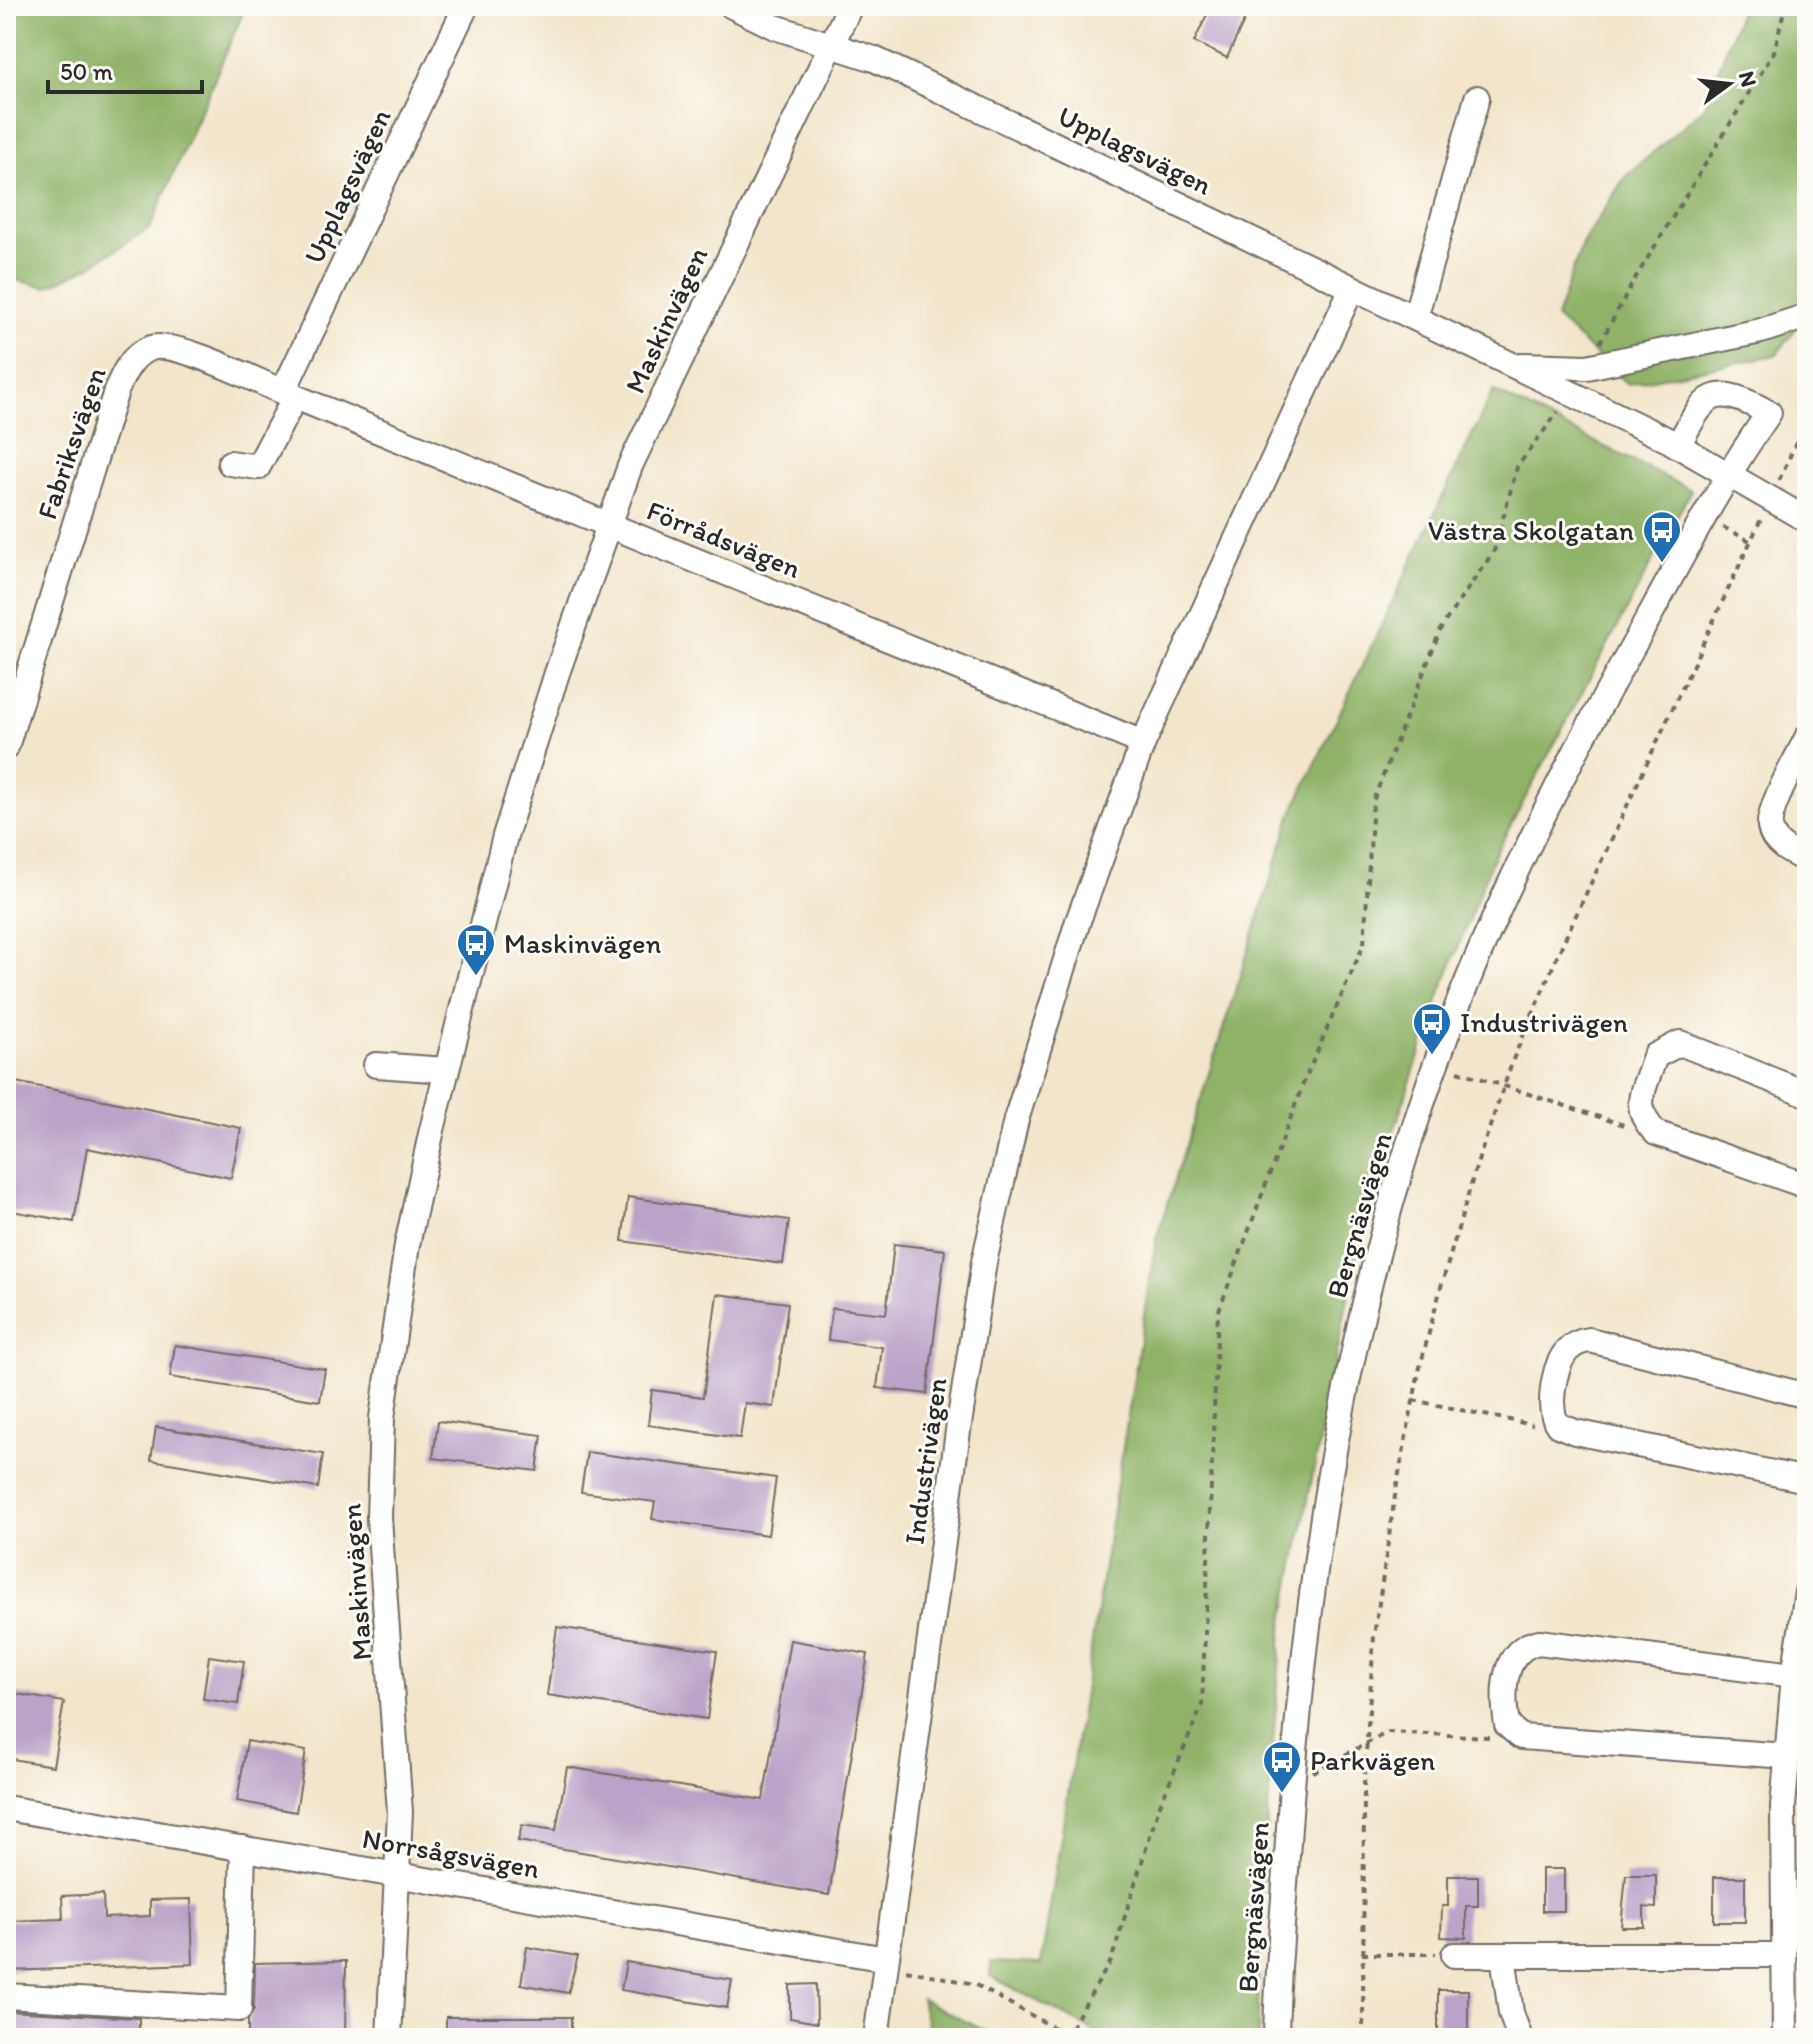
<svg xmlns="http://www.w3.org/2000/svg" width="1813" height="2044" font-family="Itim,sans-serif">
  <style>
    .forest { fill: #8fb267; stroke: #5d6e49; stroke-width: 2 }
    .building { fill: #baa2c8 }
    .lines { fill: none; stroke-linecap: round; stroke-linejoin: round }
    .minor-casing { stroke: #716c63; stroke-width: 28 }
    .path { stroke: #716c63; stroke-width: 4; stroke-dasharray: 6 6; stroke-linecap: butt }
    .minor { stroke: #fff; stroke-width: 24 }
    .labels { text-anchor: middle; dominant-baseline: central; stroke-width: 6; stroke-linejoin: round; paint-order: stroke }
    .street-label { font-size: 28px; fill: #2b2b2b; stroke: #fdfcf7 }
    .poi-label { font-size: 28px; fill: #2b2b2b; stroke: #fdfcf7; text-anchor: start }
  </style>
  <rect width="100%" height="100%" fill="#fdfcf7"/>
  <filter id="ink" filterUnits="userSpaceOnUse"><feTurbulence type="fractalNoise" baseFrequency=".0125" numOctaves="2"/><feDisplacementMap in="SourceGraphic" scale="16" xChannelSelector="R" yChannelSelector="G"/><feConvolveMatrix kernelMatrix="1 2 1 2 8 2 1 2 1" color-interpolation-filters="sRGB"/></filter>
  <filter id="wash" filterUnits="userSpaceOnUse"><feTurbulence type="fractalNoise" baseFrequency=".006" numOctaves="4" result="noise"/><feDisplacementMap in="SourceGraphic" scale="32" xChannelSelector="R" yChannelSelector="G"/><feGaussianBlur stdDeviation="1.8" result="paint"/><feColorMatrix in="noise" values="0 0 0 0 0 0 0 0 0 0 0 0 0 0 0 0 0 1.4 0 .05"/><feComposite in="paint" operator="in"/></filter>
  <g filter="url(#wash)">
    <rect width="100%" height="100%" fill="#f2e5cb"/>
    <!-- forest -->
    <g class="forest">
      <polygon points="6,6 246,6 150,228 88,267 47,287 6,278"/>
      <polygon points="1742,6 1807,6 1807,314 1776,355 1627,384 1556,318 1582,244 1625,177 1704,108"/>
      <polygon points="1493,391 1691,490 1493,858 1441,991 1363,1222 1282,1630 1259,1923 1258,2038 1107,2038 990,1976 991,1962 1041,1964 1156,1239 1292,813"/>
      <polygon points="921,1999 999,2038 930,2038"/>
    </g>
    <g id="blocks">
      <!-- building -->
      <g class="building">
        <polygon points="1211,6 1251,6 1227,58 1194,42"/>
        <polygon points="6,1080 241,1128 231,1178 87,1148 74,1222 6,1210"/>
        <polygon points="628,1197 789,1220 783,1264 622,1241"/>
        <polygon points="894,1244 945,1250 927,1394 877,1388 882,1347 828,1340 832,1308 886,1314"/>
        <polygon points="717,1294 788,1303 774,1407 745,1403 740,1438 648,1425 652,1390 703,1397"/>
        <polygon points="175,1345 325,1369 320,1401 170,1377"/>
        <polygon points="438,1421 542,1435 537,1471 433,1458"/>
        <polygon points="156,1427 323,1454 318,1488 151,1460"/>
        <polygon points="587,1452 776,1478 768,1535 652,1519 655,1502 581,1492"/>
        <polygon points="557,1627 717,1651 707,1719 547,1695"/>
        <polygon points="790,1640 868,1654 829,1895 518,1841 522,1825 556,1830 567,1767 763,1800"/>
        <polygon points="209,1656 244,1661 238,1704 203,1699"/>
        <polygon points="6,1692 64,1702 53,1766 6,1758"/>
        <polygon points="247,1741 306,1751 296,1812 237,1801"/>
        <rect x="1542" y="1869" width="22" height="42"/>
        <polygon points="1626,1875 1656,1875 1656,1908 1644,1907 1644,1927 1621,1927"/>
        <polygon points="1448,1876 1478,1876 1478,1906 1466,1906 1466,1938 1441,1937 1442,1906 1448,1906"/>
        <rect x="1714" y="1877" width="31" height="45"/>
        <polygon points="103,1894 104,1918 150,1916 150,1900 191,1899 193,1964 7,1971 6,1921 63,1919 62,1896"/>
        <polygon points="527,1947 578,1956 568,1993 521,1984"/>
        <polygon points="346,1961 345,2038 248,2038 248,2020 254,2009 255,1963"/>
        <polygon points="626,1962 732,1980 727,2008 621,1990"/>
        <polygon points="816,1984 817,2023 790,2018 790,1985"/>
        <rect x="1438" y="1990" width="30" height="43"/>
        <polygon points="6,2011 139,2018 139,2038 6,2038"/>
        <rect x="446" y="2017" width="125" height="21"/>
      </g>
    </g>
  </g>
  <g filter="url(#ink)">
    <use href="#blocks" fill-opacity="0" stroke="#716c63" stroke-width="2"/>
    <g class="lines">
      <defs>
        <g id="minor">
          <polyline points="732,6 775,27 874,59 1041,138 1670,441 1807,520"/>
          <polyline points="1415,318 1477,98"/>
          <polyline points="1523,365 1587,367 1761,331 1807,316"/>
          <polyline points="283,392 466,6"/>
          <polyline points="230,463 258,467 295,397"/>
          <path d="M1807 738C1798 757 1767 808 1770 827 1773 845 1792 853 1807 860"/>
          <path d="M6 747 116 391C123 374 132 354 151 348 177 340 256 381 283 392L1143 743"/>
          <polyline points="376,1065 446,1070"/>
          <path d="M1807 1094 1680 1043 1655 1056C1645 1089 1629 1106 1656 1133L1807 1186"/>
          <path d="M1807 1396 1590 1340C1581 1341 1573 1344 1567 1351 1554 1365 1546 1409 1558 1425L1575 1432 1807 1480"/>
          <path d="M1787 1756 1521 1737 1507 1725C1502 1694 1501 1649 1539 1642L1794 1675"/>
          <polyline points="6,1808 886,1959"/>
          <polyline points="1454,1955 1782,1955"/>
          <polyline points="1503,1955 1511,2013 1520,2038"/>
          <polyline points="6,1996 239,2009 243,1848"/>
          <polyline points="389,2038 400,1812 379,1518 382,1418 407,1245 431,1134 505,836 557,673 630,466 850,6"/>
          <polyline points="876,2038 958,1431 984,1262 1016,1120 1078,921 1143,743 1352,288"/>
          <path d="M1276 2038C1277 1977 1283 1917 1287 1856 1306 1562 1350 1279 1459 1002 1509 876 1571 756 1638 637 1680 561 1719 484 1769 413 1712 381 1706 393 1678 446"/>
          <polyline points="1785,2038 1783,1807 1794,1675 1807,1592"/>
        </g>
      </defs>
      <!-- minor casing -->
      <use href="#minor" class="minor-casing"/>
      <!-- path -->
      <g class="path">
        <polyline points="1600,343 1636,277 1774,52 1785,6"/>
        <polyline points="1779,480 1807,419"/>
        <polyline points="1723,527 1750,541"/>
        <polyline points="1458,1071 1624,1125"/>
        <polyline points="1413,1400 1533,1425"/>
        <polyline points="1313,1772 1388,1732 1489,1737"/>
        <polyline points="1362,1954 1436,1954"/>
        <polyline points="906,1970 974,1984 1073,2038"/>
        <polyline points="1065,2038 1111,1961 1159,1807 1202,1706 1218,1313 1305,1079 1364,944 1373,801 1442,626 1494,551 1517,467 1558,412"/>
        <polyline points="1363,2038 1364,1784 1374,1636 1396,1489 1419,1371 1441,1287 1477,1164 1514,1057 1563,943 1762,517"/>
      </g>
      <!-- minor -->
      <use href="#minor" class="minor"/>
    </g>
  </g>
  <!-- icons -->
  <defs>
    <symbol id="bus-pin" viewBox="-11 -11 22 30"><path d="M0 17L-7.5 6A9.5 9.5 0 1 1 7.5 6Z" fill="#1f6fb2" stroke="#fdfcf7"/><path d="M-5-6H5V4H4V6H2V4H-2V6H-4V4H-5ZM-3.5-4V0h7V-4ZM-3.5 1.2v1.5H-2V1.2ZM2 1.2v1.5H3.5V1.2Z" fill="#fff"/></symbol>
  </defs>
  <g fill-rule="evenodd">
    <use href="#bus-pin" x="1640" y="508" width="44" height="60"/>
    <use href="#bus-pin" x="454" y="921" width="44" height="60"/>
    <use href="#bus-pin" x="1410" y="1000" width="44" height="60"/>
    <use href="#bus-pin" x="1260" y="1738" width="44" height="60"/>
  </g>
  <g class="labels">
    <!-- street labels -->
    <g class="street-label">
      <text transform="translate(1135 150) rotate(26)">Upplagsvägen</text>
      <text transform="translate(347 186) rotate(-65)">Upplagsvägen</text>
      <text transform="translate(666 320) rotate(-65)">Maskinvägen</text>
      <text transform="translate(71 443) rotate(-71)">Fabriksvägen</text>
      <text transform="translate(724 539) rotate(22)">Förrådsvägen</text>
      <text transform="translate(1359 1215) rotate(-74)">Bergnäsvägen</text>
      <text transform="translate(925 1461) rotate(-82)">Industrivägen</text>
      <text transform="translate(356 1582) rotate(-94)">Maskinvägen</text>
      <text transform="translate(451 1853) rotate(10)">Norrsågsvägen</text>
      <text transform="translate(1253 1907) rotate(-86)">Bergnäsvägen</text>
    </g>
    <!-- poi labels -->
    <g class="poi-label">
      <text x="1634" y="530" text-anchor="end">Västra Skolgatan</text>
      <text x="504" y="943">Maskinvägen</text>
      <text x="1460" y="1022">Industrivägen</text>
      <text x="1310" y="1760">Parkvägen</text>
    </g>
  </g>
  <!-- margin -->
  <rect width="1813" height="2044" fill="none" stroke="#fdfcf7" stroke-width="32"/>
  <!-- north arrow -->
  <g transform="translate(1729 84) rotate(75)" stroke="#fdfcf7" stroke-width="6" paint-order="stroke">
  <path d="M0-6L14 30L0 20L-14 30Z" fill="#2b2b2b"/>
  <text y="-12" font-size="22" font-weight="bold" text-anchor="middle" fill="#2b2b2b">N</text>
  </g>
  <!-- scale -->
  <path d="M48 80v12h154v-12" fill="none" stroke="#2b2b2b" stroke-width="4"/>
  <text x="60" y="80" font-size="24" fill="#2b2b2b" stroke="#fdfcf7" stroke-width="6" paint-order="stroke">50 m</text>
</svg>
